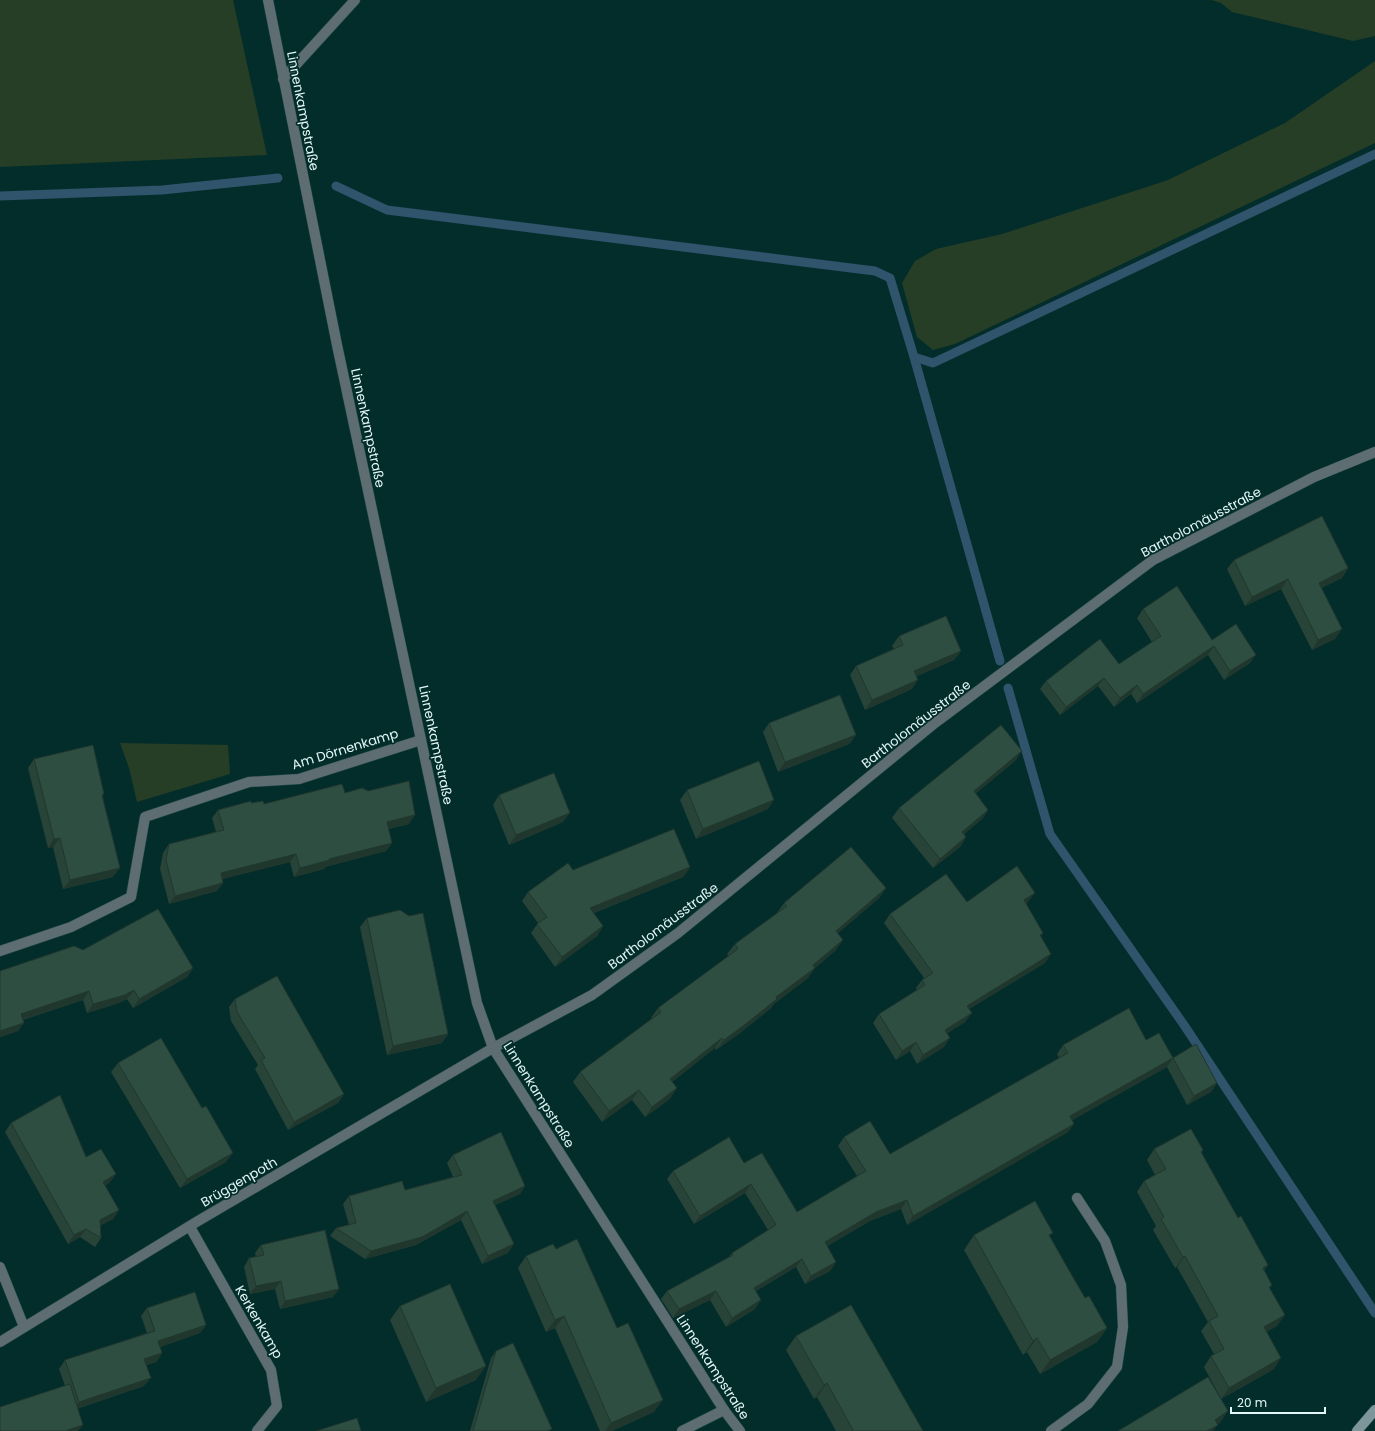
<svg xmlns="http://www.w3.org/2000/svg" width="1375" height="1431" font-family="Poppins,sans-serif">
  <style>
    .green { fill: #263e26 }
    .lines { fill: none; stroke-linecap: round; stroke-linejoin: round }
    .stream { stroke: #2f546c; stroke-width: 9 }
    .street-casing { stroke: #224947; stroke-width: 11 }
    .secondary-casing { stroke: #224947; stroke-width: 11 }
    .street { stroke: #5e6d71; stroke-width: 10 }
    .secondary { stroke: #7d969c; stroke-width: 10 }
    .wall { fill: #284338 }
    .shaded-wall { fill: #20372e }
    .building { fill: #2e4e41; stroke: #20372e }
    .labels { text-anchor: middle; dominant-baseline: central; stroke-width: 3.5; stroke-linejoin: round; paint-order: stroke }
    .street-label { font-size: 13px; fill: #e2f7f6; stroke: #032d2b }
  </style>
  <rect width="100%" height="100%" fill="#032d2b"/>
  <!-- green -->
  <g class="green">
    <polygon points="0,0 233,0 267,155 0,167"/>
    <polygon points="1211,0 1375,0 1375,36 1353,41 1232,12 1221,3"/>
    <polygon points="1375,61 1375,143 955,344 933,350 917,337 902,283 915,261 936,249 1002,234 1168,180 1285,123"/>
    <polygon points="120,743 228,745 230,774 137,802 129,768"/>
  </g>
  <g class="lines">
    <!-- stream -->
    <g class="stream">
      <polyline points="336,186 387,210 875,271 890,278 914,357 933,363 1375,154"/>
      <polyline points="0,196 162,190 278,178"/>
      <polyline points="914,357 1000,661"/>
      <polyline points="1008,688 1050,834 1184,1025 1375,1313"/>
    </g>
    <defs>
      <g id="street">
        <polyline points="268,0 337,345 477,1003 493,1048 724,1410 740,1431"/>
        <polyline points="283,79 355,0"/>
        <polyline points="0,951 71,927 131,897 145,817 249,782 299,779 421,740"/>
        <polyline points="190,1227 271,1370 277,1406 257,1431"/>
        <polyline points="0,1267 24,1327"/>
        <polyline points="0,1342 198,1221 493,1048 592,995 678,933 935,723 1153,560 1314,477 1375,452"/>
        <polyline points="682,1431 724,1410"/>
        <polyline points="1051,1431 1088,1404 1117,1367 1123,1327 1121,1285 1105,1241 1077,1198"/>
      </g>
      <polyline id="secondary" points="1357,1431 1375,1410"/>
    </defs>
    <!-- street casing -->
    <use href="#street" class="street-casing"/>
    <!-- secondary casing -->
    <use href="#secondary" class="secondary-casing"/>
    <!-- street -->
    <use href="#street" class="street"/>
    <!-- secondary -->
    <use href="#secondary" class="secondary"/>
  </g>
  <!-- wall -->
  <g class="wall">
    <polygon points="1234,560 1348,568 1342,578 1321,588 1342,629 1335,639 1312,650 1281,589 1245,606 1227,569"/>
    <polygon points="1143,609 1212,640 1250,663 1224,680 1208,655 1137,703 1131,694 1114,707 1098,686 1060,715 1040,689 1046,681 1119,664 1152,642 1137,618"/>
    <polygon points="899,636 961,651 954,660 917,676 912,689 865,710 850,675 856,666 894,649 892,646"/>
    <polygon points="769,723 856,735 849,744 778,772 763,732"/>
    <polygon points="34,759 103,797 113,877 63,889 53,847 48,848 28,768"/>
    <polygon points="1016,760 975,794 988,810 982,819 964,834 966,837 960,847 933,868 892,818 899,808"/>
    <polygon points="687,790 768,809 696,839 680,800"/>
    <polygon points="345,793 409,824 388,829 392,843 386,851 325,867 324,869 294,877 290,862 222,879 217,891 169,904 160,869 163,853 169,844 216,832 212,818 218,810 251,803 264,804"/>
    <polygon points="499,795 563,822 509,845 493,805"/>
    <polygon points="690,867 683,877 594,913 603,926 597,936 555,967 531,933 538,923 522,901 528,892 573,870"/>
    <polygon points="886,888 879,898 838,933 836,950 815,968 808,978 774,1004 770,1009 740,1033 716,1050 715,1048 672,1082 670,1099 645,1117 632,1100 602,1122 573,1082 580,1072 652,1019 651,1018 658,1008 729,956 727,954 735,944 777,913 784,903"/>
    <polygon points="967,902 1028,902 1026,904 1043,933 1041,936 1045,963 969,1009 965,1022 947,1033 944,1047 917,1064 910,1051 896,1060 873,1023 879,1014 917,991 916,988 922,980 924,978 884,923 890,914"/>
    <polygon points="367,918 448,1034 442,1043 387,1055 360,927"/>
    <polygon points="83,950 193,968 187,977 133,1008 127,999 119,1003 87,1013 83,1000 23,1020 18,1031 0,1037 0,971"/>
    <polygon points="235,999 344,1094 338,1103 288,1130 255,1069 258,1065 231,1021 229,1007"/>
    <polygon points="1146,1040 1173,1058 1217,1083 1211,1092 1187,1105 1167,1067 1072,1120 1068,1132 907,1225 901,1209 870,1221 827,1246 836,1262 830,1271 805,1284 796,1267 756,1291 755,1309 726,1327 710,1300 673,1318 661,1299 667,1291 728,1258 732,1253 768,1230 745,1193 694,1224 667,1179 673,1171 744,1163 797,1212 857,1176 838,1146 844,1137 890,1154 1059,1058 1057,1054 1063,1045"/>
    <polygon points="118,1063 226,1162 180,1188 111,1072"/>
    <polygon points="11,1123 86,1157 116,1174 109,1183 105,1186 119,1210 113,1219 101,1225 101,1238 95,1247 80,1237 68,1244 5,1132"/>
    <polygon points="1154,1149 1203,1150 1202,1153 1272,1285 1270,1288 1277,1326 1266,1332 1274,1369 1221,1399 1204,1367 1211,1356 1214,1354 1201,1331 1208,1322 1177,1267 1175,1268 1153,1230 1156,1226 1137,1192 1144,1181 1155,1175 1147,1160"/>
    <polygon points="453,1155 525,1186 520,1194 495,1205 508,1253 482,1264 461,1220 416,1245 365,1259 330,1236 336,1228 349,1225 343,1204 349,1196 405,1190 453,1177 447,1163"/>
    <polygon points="974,1235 1050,1237 1085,1298 1107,1328 1097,1342 1040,1374 1027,1352 1023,1355 964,1250"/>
    <polygon points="261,1245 333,1297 280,1309 275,1289 250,1294 244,1267 249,1258 256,1257 255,1253"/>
    <polygon points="556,1249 654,1412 612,1431 600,1431 555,1328 546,1332 518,1268 526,1256"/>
    <polygon points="400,1306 476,1380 426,1402 390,1320"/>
    <polygon points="147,1308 206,1325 200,1333 160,1347 162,1353 156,1362 146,1365 144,1386 77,1409 83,1425 78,1431 0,1431 65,1386 59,1369 65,1360 147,1333 141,1316"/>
    <polygon points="796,1336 923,1431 836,1431 817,1397 814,1399 786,1350"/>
    <polygon points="496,1351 550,1431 470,1431 491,1358"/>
  </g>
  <!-- shaded-wall -->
  <g class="shaded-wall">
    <polygon points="1348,568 1342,578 1312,593 1319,583"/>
    <polygon points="1288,579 1281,589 1245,606 1252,597"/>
    <polygon points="1342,629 1335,639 1312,650 1318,640"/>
    <polygon points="1214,646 1208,655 1137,703 1143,694"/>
    <polygon points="961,651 954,660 907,680 914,671"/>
    <polygon points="1256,655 1250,663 1224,680 1230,671"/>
    <polygon points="1104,678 1098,686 1060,715 1066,707"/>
    <polygon points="918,680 912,689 865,710 872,700"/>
    <polygon points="1137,685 1131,694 1114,707 1120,698"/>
    <polygon points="856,735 849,744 778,772 785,762"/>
    <polygon points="1022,751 1016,760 967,801 974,791"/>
    <polygon points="774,800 768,809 696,839 703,829"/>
    <polygon points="988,810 982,819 955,841 962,832"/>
    <polygon points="570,813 563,822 509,845 516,835"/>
    <polygon points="415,815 409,824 381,831 387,822"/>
    <polygon points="966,837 960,847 933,868 940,859"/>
    <polygon points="60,838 53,847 48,848 54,839"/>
    <polygon points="392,843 386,851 325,867 324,869 294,877 300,868 329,859"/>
    <polygon points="296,854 290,862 215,881 221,873"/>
    <polygon points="690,867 683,877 583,917 590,908"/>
    <polygon points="120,868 113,877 63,889 70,880"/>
    <polygon points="223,883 217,891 169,904 175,896"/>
    <polygon points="886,888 879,898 829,941 836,931"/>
    <polygon points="1035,893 1028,902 1017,909 1024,900"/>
    <polygon points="603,926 597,936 555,967 562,957"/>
    <polygon points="843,940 836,950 812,970 815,968 808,978 774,1004 770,1009 740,1033 716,1050 724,1040 776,997"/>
    <polygon points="1051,954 1045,963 961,1014 967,1006"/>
    <polygon points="193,968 187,977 133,1008 139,999"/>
    <polygon points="134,990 127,999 119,1003 87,1013 93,1004"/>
    <polygon points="89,991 83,1000 15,1022 21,1014"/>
    <polygon points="972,1013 965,1022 939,1039 945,1030"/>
    <polygon points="24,1023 18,1031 0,1037 0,1031"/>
    <polygon points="448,1034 442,1043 387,1055 393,1046"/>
    <polygon points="722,1038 715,1048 663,1089 670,1079"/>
    <polygon points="950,1038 944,1047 917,1064 923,1055"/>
    <polygon points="916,1042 910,1051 896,1060 902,1051"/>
    <polygon points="1173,1058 1167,1067 1064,1125 1070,1116"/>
    <polygon points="1217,1083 1211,1092 1187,1105 1194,1096"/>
    <polygon points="677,1088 670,1099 645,1117 652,1107"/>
    <polygon points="639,1090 632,1100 602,1122 609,1111"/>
    <polygon points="344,1094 338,1103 288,1130 294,1122"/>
    <polygon points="1074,1124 1068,1132 907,1225 913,1216"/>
    <polygon points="233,1153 226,1162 180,1188 187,1179"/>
    <polygon points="116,1174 109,1183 97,1190 103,1182"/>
    <polygon points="751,1184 745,1193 694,1224 700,1216"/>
    <polygon points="525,1186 520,1194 487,1209 493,1201"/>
    <polygon points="907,1200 901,1209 870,1221 819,1251 825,1242 876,1212"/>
    <polygon points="119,1210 113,1219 94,1229 100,1220"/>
    <polygon points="467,1211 461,1220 416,1245 365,1259 371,1251"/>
    <polygon points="86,1229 80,1237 68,1244 74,1235"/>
    <polygon points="514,1244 508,1253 482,1264 488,1256"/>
    <polygon points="1185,1256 1177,1267 1175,1268 1183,1257"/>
    <polygon points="802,1259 796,1267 748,1296 754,1288"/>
    <polygon points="836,1262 830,1271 805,1284 811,1276"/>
    <polygon points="1268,1265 1261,1276 1263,1268"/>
    <polygon points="281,1281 275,1289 250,1294 256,1286"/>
    <polygon points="339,1289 333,1297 280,1309 285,1301"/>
    <polygon points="716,1291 710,1300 673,1318 679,1309"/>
    <polygon points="761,1300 755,1309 726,1327 732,1318"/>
    <polygon points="1285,1315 1277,1326 1256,1338 1264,1327"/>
    <polygon points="564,1316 555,1328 546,1332 555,1320"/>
    <polygon points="206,1325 200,1333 152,1350 158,1341"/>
    <polygon points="1107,1328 1097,1342 1040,1374 1050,1360"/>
    <polygon points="1037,1338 1027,1352 1023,1355 1033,1341"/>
    <polygon points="162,1353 156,1362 138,1368 144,1359"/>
    <polygon points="1281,1358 1274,1369 1221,1399 1229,1388"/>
    <polygon points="486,1366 476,1380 426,1402 436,1388"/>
    <polygon points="151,1378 144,1386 73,1410 79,1402"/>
    <polygon points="827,1383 817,1397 814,1399 824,1385"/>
    <polygon points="663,1400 654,1412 612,1431 605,1431 611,1423"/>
    <polygon points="1228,1411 1220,1423 1208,1430 1218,1425 1213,1431 1207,1431 1215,1420"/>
    <polygon points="83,1425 78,1431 65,1431"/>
  </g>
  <!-- building -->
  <g class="building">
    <polygon points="1322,516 1348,568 1319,583 1342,629 1318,640 1288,579 1252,597 1234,560"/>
    <polygon points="1177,586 1212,640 1236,624 1256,655 1230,671 1214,646 1143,694 1137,685 1120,698 1104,678 1066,707 1046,681 1100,639 1119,664 1161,636 1143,609"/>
    <polygon points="946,616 961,651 914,671 918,680 872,700 856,666 903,645 899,636"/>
    <polygon points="840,695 856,735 785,762 769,723"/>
    <polygon points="1001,725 1022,751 974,791 988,810 962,832 966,837 940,859 899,808"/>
    <polygon points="93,745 104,794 102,795 120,868 70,880 60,838 54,839 34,759"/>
    <polygon points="759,761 774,800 703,829 687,790"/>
    <polygon points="554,773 570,813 516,835 499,795"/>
    <polygon points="409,781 415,815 387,822 392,843 329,859 330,860 300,868 296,854 221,873 223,883 175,896 166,860 169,844 224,830 218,810 251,801 251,803 263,801 264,804 342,784 345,793 362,788 368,791"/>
    <polygon points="674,829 690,867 590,908 603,926 562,957 537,924 547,917 528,892 568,863 573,870"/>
    <polygon points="851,847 886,888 836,931 843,940 813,965 815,968 776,997 777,999 747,1023 724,1040 722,1038 670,1079 677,1088 652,1107 639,1090 609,1111 580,1072 661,1012 658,1008 738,949 735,944 787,906 784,903"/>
    <polygon points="1017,866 1035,893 1024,900 1043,933 1040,935 1051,954 967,1006 972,1013 945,1030 950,1038 923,1055 916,1042 902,1051 879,1014 925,985 922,980 933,973 890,914 946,874 967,902"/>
    <polygon points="158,909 193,968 139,999 134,990 125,995 93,1004 89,991 21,1014 24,1023 0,1031 0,971 74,946 83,950"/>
    <polygon points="400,910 409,916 423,913 448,1034 393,1046 367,918"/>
    <polygon points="277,976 344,1094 294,1122 261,1060 265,1058 237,1012 235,999"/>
    <polygon points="1129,1008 1146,1040 1159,1033 1173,1058 1196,1044 1217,1083 1194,1096 1173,1058 1070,1116 1074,1124 913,1216 907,1200 876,1212 825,1242 836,1262 811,1276 802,1259 754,1288 761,1300 732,1318 716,1291 679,1309 667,1291 733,1255 732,1253 776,1225 751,1184 700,1216 673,1171 729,1137 744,1163 762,1153 797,1212 866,1171 844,1137 870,1121 890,1154 1068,1053 1063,1045"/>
    <polygon points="161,1038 202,1108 206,1106 233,1153 187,1179 118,1063"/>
    <polygon points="60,1095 86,1157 101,1149 116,1174 103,1182 119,1210 100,1220 101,1238 86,1229 74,1235 11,1123"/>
    <polygon points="1191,1129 1203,1150 1201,1152 1238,1218 1241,1216 1268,1265 1263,1268 1272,1285 1269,1287 1285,1315 1264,1327 1281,1358 1229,1388 1211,1356 1224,1349 1209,1321 1218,1316 1185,1256 1183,1257 1161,1219 1164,1217 1144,1181 1166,1169 1154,1149"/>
    <polygon points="501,1132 525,1186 493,1201 514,1244 488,1256 467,1211 422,1237 371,1251 336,1228 356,1223 349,1196 402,1181 405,1190 462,1175 453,1155"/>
    <polygon points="1035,1201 1053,1233 1049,1235 1067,1267 1085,1298 1089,1296 1107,1328 1050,1360 1037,1338 1033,1341 974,1235"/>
    <polygon points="325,1230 339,1289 285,1301 281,1281 256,1286 249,1258 264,1255 261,1245"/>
    <polygon points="577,1239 617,1328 628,1323 663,1400 611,1423 564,1316 555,1320 526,1256 553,1244 556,1249"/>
    <polygon points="450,1284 486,1366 436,1388 400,1306"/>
    <polygon points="195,1292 206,1325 158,1341 162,1353 144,1359 151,1378 79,1402 65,1360 155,1331 147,1308"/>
    <polygon points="851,1305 923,1431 851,1431 853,1430 827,1383 824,1385 796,1336"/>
    <polygon points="513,1343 552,1429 547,1431 473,1431 496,1351"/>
    <polygon points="1208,1377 1228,1411 1215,1420 1218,1425 1207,1431 1118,1431"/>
    <polygon points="70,1384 83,1425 65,1431 0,1431 0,1407"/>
    <polygon points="357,1418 361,1431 316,1431"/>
  </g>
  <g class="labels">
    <!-- street labels -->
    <g class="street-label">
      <text transform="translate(303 111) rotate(79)">Linnenkampstraße</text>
      <text transform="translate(368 428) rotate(78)">Linnenkampstraße</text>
      <text transform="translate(1201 522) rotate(-28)">Bartholomäusstraße</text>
      <text transform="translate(916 724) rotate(-38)">Bartholomäusstraße</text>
      <text transform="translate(436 745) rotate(78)">Linnenkampstraße</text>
      <text transform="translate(345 749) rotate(-17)">Am Dörnenkamp</text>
      <text transform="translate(663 926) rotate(-37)">Bartholomäusstraße</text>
      <text transform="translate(539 1095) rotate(58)">Linnenkampstraße</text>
      <text transform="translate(239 1182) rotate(-30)">Brüggenpoth</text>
      <text transform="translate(259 1322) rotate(60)">Kerkenkamp</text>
      <text transform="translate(713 1367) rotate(57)">Linnenkampstraße</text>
    </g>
  </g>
  <!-- scale -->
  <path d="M1231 1407v6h94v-6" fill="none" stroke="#e2f7f6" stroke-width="2"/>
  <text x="1237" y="1407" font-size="12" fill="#e2f7f6" stroke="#032d2b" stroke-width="3" paint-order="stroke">20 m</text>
</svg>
